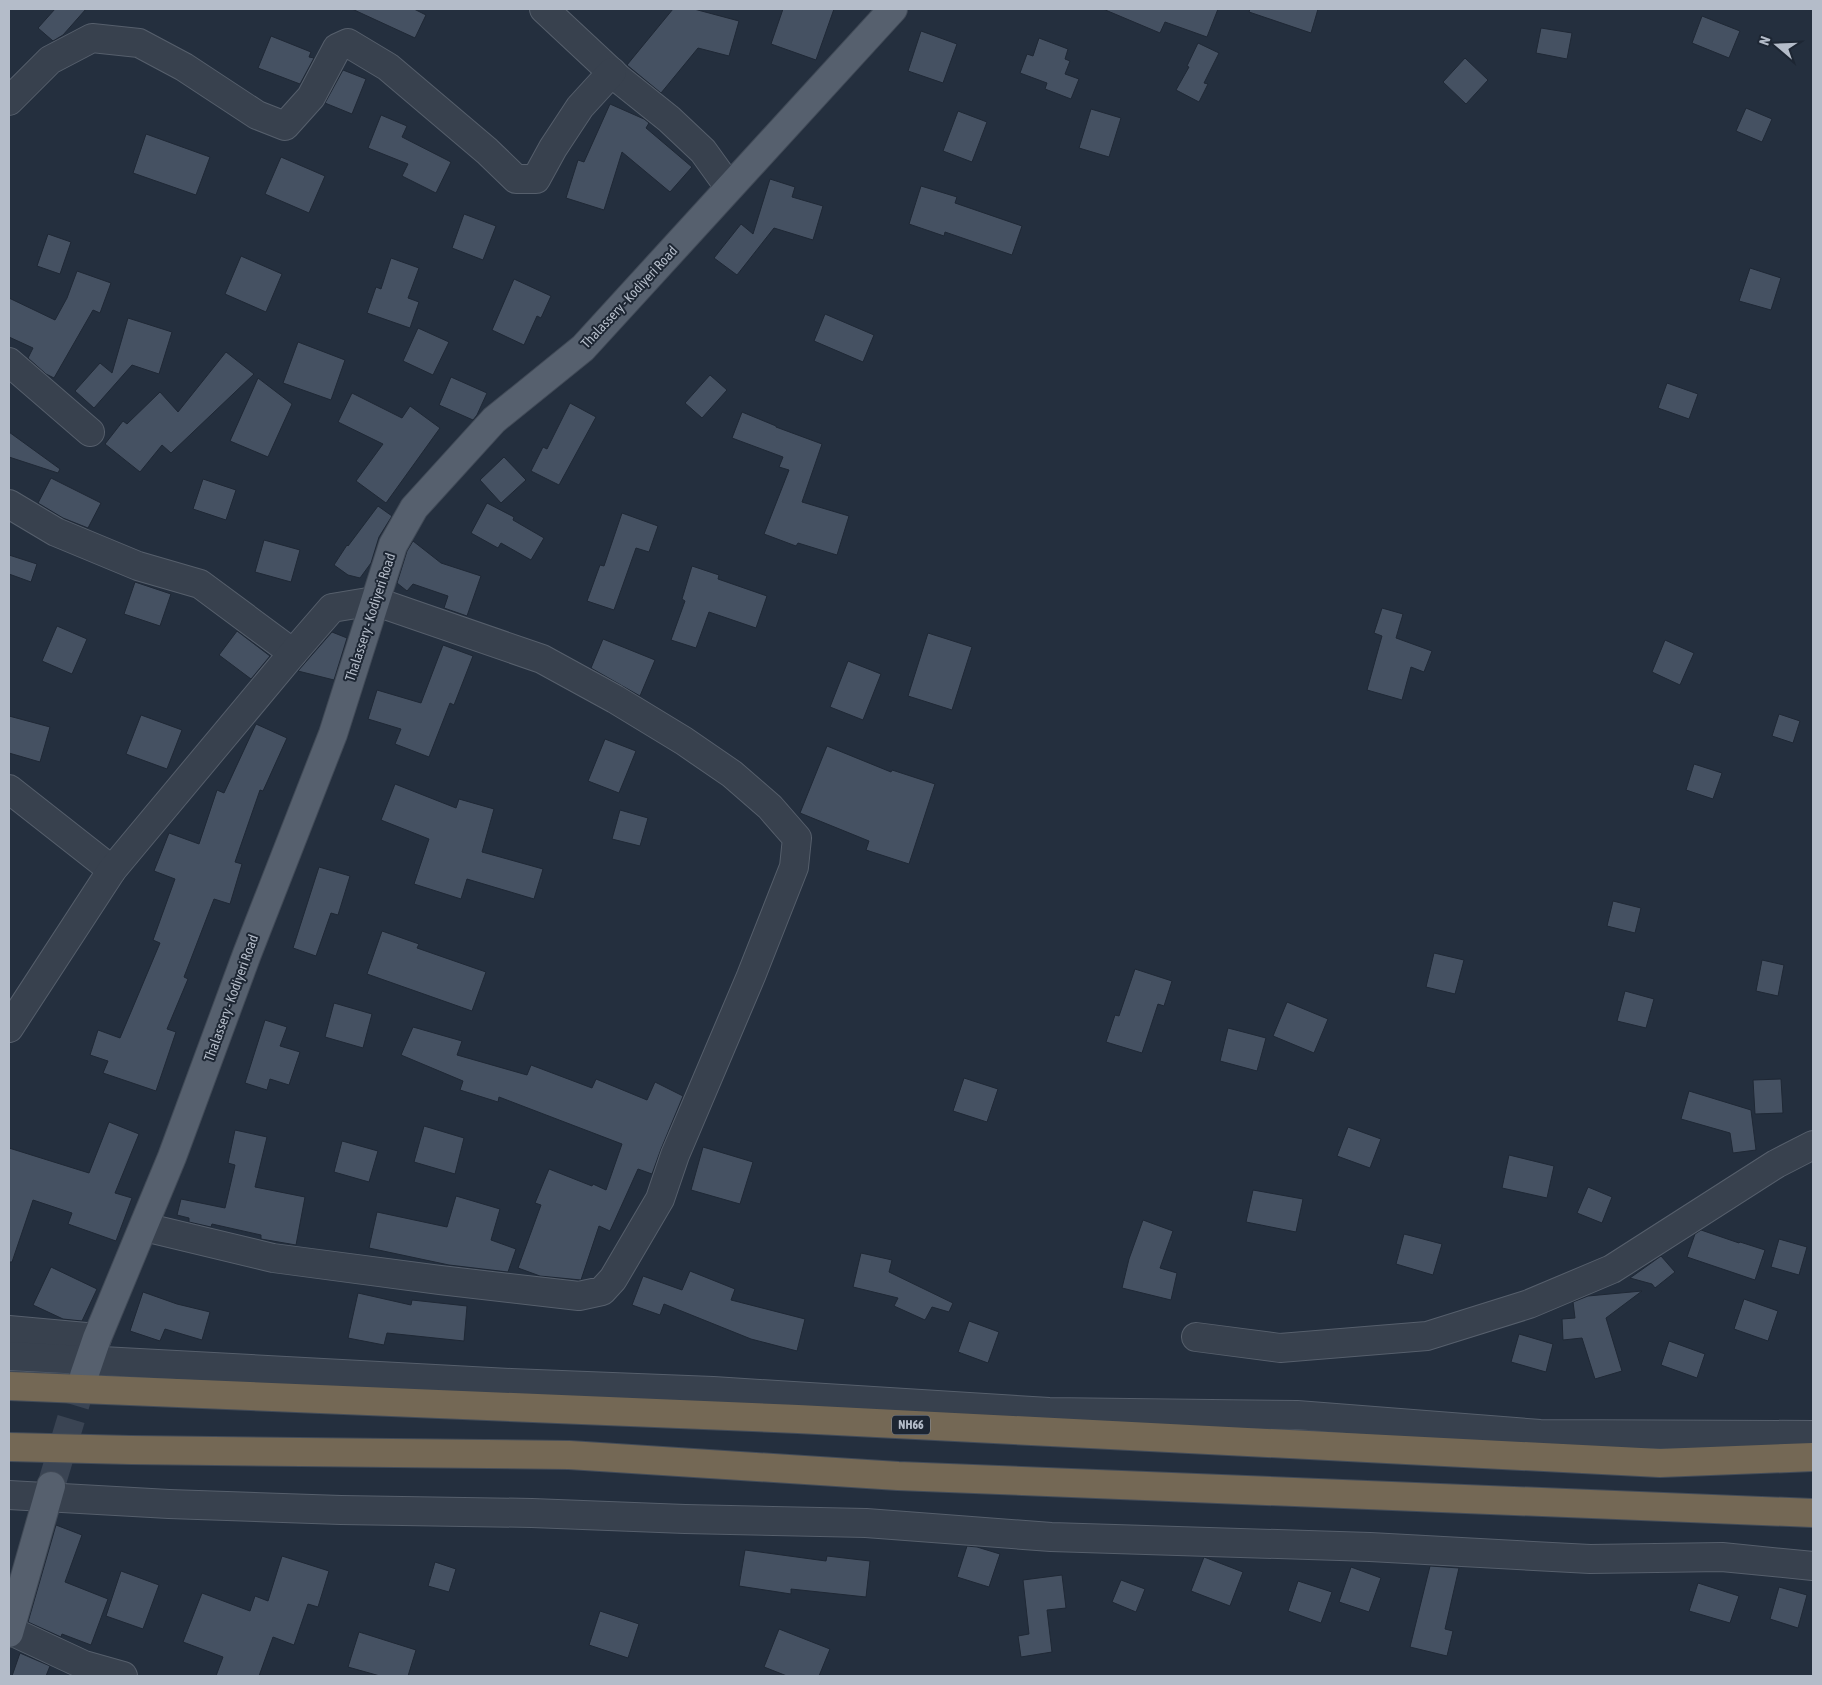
<svg xmlns="http://www.w3.org/2000/svg" width="1822" height="1685" font-family="'Asap Condensed',sans-serif">
  <style>
    .building { fill: #455162; stroke: #1f2835 }
    .lines { fill: none; stroke-linecap: round; stroke-linejoin: round }
    .major-tunnel { stroke: #3a4453; stroke-width: 28; stroke-dasharray: 28 14; stroke-linecap: butt }
    .minor-casing { stroke: #565f6c; stroke-width: 30 }
    .major-casing { stroke: #414a57; stroke-width: 30 }
    .highway-casing { stroke: #434c59; stroke-width: 30 }
    .minor { stroke: #38414e; stroke-width: 28 }
    .major { stroke: #56606e; stroke-width: 28 }
    .highway { stroke: #746855; stroke-width: 28 }
    .labels { text-anchor: middle; dominant-baseline: central; stroke-width: 4; stroke-linejoin: round; paint-order: stroke }
    .shield { fill: #1d2633; stroke: #878f9c; stroke-width: 1 }
    .shield-label { font-size: 12px; font-weight: bold; fill: #b4bcc9 }
    .street-label { font-size: 14px; fill: #b4bcc9; stroke: #1d2633 }
  </style>
  <rect width="100%" height="100%" fill="#242f3e"/>
  <!-- building -->
  <g class="building">
    <polygon points="55,9 86,9 63,35 53,41 38,28"/>
    <polygon points="352,9 414,9 426,15 415,38"/>
    <polygon points="673,9 694,9 739,21 729,56 698,48 661,93 627,65"/>
    <polygon points="783,9 834,9 816,60 771,44"/>
    <polygon points="1103,9 1218,9 1207,37 1165,22 1160,33"/>
    <polygon points="1250,9 1318,9 1311,33 1249,12"/>
    <polygon points="1702,16 1740,31 1729,58 1692,43"/>
    <polygon points="1541,28 1572,33 1567,59 1536,53"/>
    <polygon points="921,31 957,44 943,83 908,71"/>
    <polygon points="271,36 311,52 309,57 314,58 300,84 258,68"/>
    <polygon points="1039,38 1068,49 1065,59 1070,61 1065,74 1079,79 1071,99 1045,89 1047,83 1020,73 1027,54 1033,56"/>
    <polygon points="1198,43 1219,53 1204,83 1208,84 1199,102 1176,90 1189,67 1187,66"/>
    <polygon points="1465,58 1488,80 1466,104 1443,82"/>
    <polygon points="343,70 366,79 352,114 325,103"/>
    <polygon points="610,104 644,119 649,123 646,128 692,167 670,192 622,152 604,210 566,198 578,160 584,162"/>
    <polygon points="1746,108 1772,119 1762,142 1736,131"/>
    <polygon points="1091,109 1121,118 1109,157 1079,148"/>
    <polygon points="958,111 987,122 972,162 943,151"/>
    <polygon points="381,115 407,126 402,137 451,162 436,193 402,176 408,164 368,148"/>
    <polygon points="146,134 210,157 196,195 133,173"/>
    <polygon points="281,157 325,176 309,213 265,194"/>
    <polygon points="770,179 795,187 792,197 823,206 813,240 774,228 737,275 714,258 741,224 753,234"/>
    <polygon points="921,186 957,197 955,203 1022,226 1012,255 945,232 944,236 909,224"/>
    <polygon points="464,214 496,226 483,260 452,248"/>
    <polygon points="48,234 71,242 60,274 37,266"/>
    <polygon points="241,256 282,274 266,312 225,294"/>
    <polygon points="391,258 419,268 408,298 419,302 410,328 367,313 376,287 381,289"/>
    <polygon points="1750,268 1781,278 1771,310 1739,301"/>
    <polygon points="77,271 111,283 100,313 93,310 54,378 46,374 28,358 33,348 9,337 9,298 55,320 67,298"/>
    <polygon points="514,279 551,296 541,318 537,316 524,345 492,330"/>
    <polygon points="825,314 874,335 863,362 814,341"/>
    <polygon points="128,318 172,332 159,374 132,365 94,408 75,391 100,363 112,373"/>
    <polygon points="418,328 449,342 433,375 403,361"/>
    <polygon points="298,342 345,360 331,400 283,383"/>
    <polygon points="226,352 254,374 171,453 162,445 140,472 105,444 123,421 127,424 160,392 178,412"/>
    <polygon points="710,375 727,390 702,418 685,403"/>
    <polygon points="451,377 487,393 477,415 473,420 439,405"/>
    <polygon points="258,378 292,404 268,457 230,441"/>
    <polygon points="1667,383 1698,394 1689,419 1658,408"/>
    <polygon points="352,393 402,418 410,406 440,428 386,503 356,481 383,444 338,422"/>
    <polygon points="570,403 596,417 559,485 531,471 543,447 547,449"/>
    <polygon points="742,412 776,426 776,427 822,444 802,502 849,516 837,555 798,543 796,546 764,534 789,470 779,467 783,457 732,438"/>
    <polygon points="9,432 60,469 58,473 9,457"/>
    <polygon points="504,457 526,480 501,503 480,480"/>
    <polygon points="51,478 101,503 88,528 63,518 38,503"/>
    <polygon points="203,479 236,490 226,520 193,509"/>
    <polygon points="487,503 514,517 513,520 544,538 531,560 501,543 498,548 471,533"/>
    <polygon points="378,506 392,516 379,537 371,563 360,578 348,575 334,565 347,545 348,546"/>
    <polygon points="622,513 658,526 649,552 636,548 614,610 587,601 600,565 604,566"/>
    <polygon points="264,540 300,550 291,582 255,572"/>
    <polygon points="413,541 441,563 481,576 467,616 444,608 448,596 413,584 407,591 397,583 407,551"/>
    <polygon points="9,555 37,564 31,582 9,574"/>
    <polygon points="692,566 719,575 718,579 767,596 756,628 709,612 696,648 671,640 685,601 682,599"/>
    <polygon points="135,582 171,594 160,626 124,614"/>
    <polygon points="1382,608 1403,614 1396,638 1432,651 1424,672 1411,667 1402,700 1367,690 1382,636 1374,633"/>
    <polygon points="57,626 87,639 72,674 42,661"/>
    <polygon points="237,631 270,656 251,679 219,655"/>
    <polygon points="332,632 347,638 334,680 298,671"/>
    <polygon points="928,633 972,647 952,710 908,696"/>
    <polygon points="603,639 655,660 640,696 591,668"/>
    <polygon points="1665,640 1694,653 1680,685 1652,672"/>
    <polygon points="443,645 473,656 454,705 450,703 429,757 395,744 401,729 368,719 377,690 421,703"/>
    <polygon points="848,661 881,674 863,720 830,707"/>
    <polygon points="1779,714 1800,721 1793,743 1772,736"/>
    <polygon points="141,715 182,730 167,769 126,754"/>
    <polygon points="9,716 50,727 40,762 9,753"/>
    <polygon points="256,724 287,738 263,791 260,790 235,862 242,864 230,904 214,899 184,977 188,979 167,1029 176,1032 156,1091 103,1073 108,1061 90,1055 98,1030 120,1038 160,943 153,940 175,879 154,871 169,833 199,844 217,790 224,793"/>
    <polygon points="605,739 636,751 619,793 588,781"/>
    <polygon points="827,746 891,772 892,770 935,784 909,864 866,850 869,841 800,813"/>
    <polygon points="1694,764 1722,773 1713,799 1686,790"/>
    <polygon points="395,784 456,808 459,799 494,809 482,852 543,869 534,899 467,879 461,899 414,884 429,839 381,820"/>
    <polygon points="620,810 648,818 640,846 612,839"/>
    <polygon points="319,867 350,876 338,915 331,913 316,956 293,948"/>
    <polygon points="1613,901 1641,908 1635,933 1607,926"/>
    <polygon points="382,931 419,944 417,948 486,972 472,1011 367,974"/>
    <polygon points="1434,953 1464,960 1455,994 1426,987"/>
    <polygon points="1762,960 1784,965 1778,996 1756,991"/>
    <polygon points="1135,969 1172,981 1164,1006 1158,1004 1142,1053 1106,1042 1115,1015 1119,1016"/>
    <polygon points="1625,991 1654,999 1646,1028 1617,1021"/>
    <polygon points="1287,1002 1328,1019 1314,1053 1273,1036"/>
    <polygon points="334,1003 372,1014 363,1048 325,1037"/>
    <polygon points="265,1020 287,1027 280,1046 300,1052 289,1085 270,1079 267,1090 245,1083"/>
    <polygon points="413,1027 462,1041 457,1055 527,1075 531,1065 592,1088 596,1079 647,1100 655,1082 683,1096 661,1149 652,1174 638,1169 610,1231 599,1226 581,1280 540,1276 518,1268 541,1205 535,1203 549,1169 592,1186 593,1184 606,1190 622,1144 499,1097 498,1102 460,1090 463,1081 401,1055"/>
    <polygon points="1228,1028 1266,1038 1257,1071 1220,1061"/>
    <polygon points="964,1078 998,1089 987,1122 953,1111"/>
    <polygon points="1781,1079 1783,1113 1755,1114 1753,1080"/>
    <polygon points="1689,1091 1751,1110 1756,1150 1733,1153 1730,1133 1681,1119"/>
    <polygon points="109,1122 139,1134 115,1193 132,1198 116,1241 68,1224 72,1213 33,1200 12,1262 9,1262 9,1148 89,1173"/>
    <polygon points="424,1126 464,1138 455,1174 414,1162"/>
    <polygon points="1348,1127 1381,1139 1370,1168 1337,1156"/>
    <polygon points="235,1130 267,1137 255,1187 305,1197 296,1245 261,1239 261,1235 212,1224 211,1227 189,1222 189,1218 177,1215 181,1199 225,1208 235,1165 228,1163"/>
    <polygon points="342,1141 378,1151 369,1182 334,1172"/>
    <polygon points="703,1147 753,1162 740,1204 691,1190"/>
    <polygon points="1509,1155 1554,1166 1547,1198 1502,1188"/>
    <polygon points="1588,1187 1612,1197 1602,1223 1577,1213"/>
    <polygon points="1253,1190 1303,1199 1296,1232 1246,1222"/>
    <polygon points="456,1196 500,1209 491,1240 516,1249 508,1272 449,1265 369,1248 377,1212 447,1227"/>
    <polygon points="1143,1220 1173,1231 1160,1268 1177,1273 1171,1300 1122,1288 1129,1259"/>
    <polygon points="1701,1230 1739,1243 1740,1242 1765,1250 1755,1280 1687,1257 1695,1234"/>
    <polygon points="1404,1234 1442,1244 1433,1275 1396,1264"/>
    <polygon points="1779,1239 1807,1247 1799,1275 1771,1267"/>
    <polygon points="861,1253 892,1260 889,1272 953,1303 949,1312 932,1307 925,1320 894,1306 898,1298 853,1287"/>
    <polygon points="1661,1256 1675,1272 1655,1288 1652,1284 1630,1278"/>
    <polygon points="51,1267 97,1289 82,1321 63,1319 33,1305"/>
    <polygon points="690,1271 735,1289 731,1300 805,1319 797,1351 751,1339 664,1304 660,1315 632,1305 643,1276 682,1290"/>
    <polygon points="1642,1291 1606,1318 1622,1371 1595,1379 1582,1338 1563,1340 1562,1319 1575,1318 1573,1302 1588,1296"/>
    <polygon points="143,1292 177,1304 210,1312 202,1340 165,1329 160,1341 130,1331"/>
    <polygon points="358,1293 411,1305 412,1300 467,1306 464,1341 387,1333 384,1345 348,1338"/>
    <polygon points="1744,1299 1778,1311 1768,1341 1734,1329"/>
    <polygon points="969,1321 999,1332 988,1363 958,1352"/>
    <polygon points="1519,1334 1553,1344 1546,1372 1511,1362"/>
    <polygon points="1669,1341 1705,1354 1697,1378 1661,1365"/>
    <polygon points="56,1525 82,1535 65,1582 108,1599 91,1645 62,1634 61,1637 28,1622"/>
    <polygon points="967,1546 977,1547 1000,1554 989,1587 957,1577"/>
    <polygon points="745,1550 826,1561 827,1556 870,1561 866,1597 791,1589 791,1594 739,1586"/>
    <polygon points="282,1556 329,1571 318,1607 308,1604 294,1645 273,1637 259,1676 216,1676 223,1657 183,1642 202,1593 250,1611 255,1596 268,1601"/>
    <polygon points="1204,1557 1243,1572 1230,1606 1191,1591"/>
    <polygon points="435,1562 456,1569 449,1592 428,1586"/>
    <polygon points="1430,1566 1459,1568 1445,1629 1453,1631 1447,1656 1410,1647"/>
    <polygon points="1351,1567 1381,1578 1369,1612 1339,1602"/>
    <polygon points="121,1571 159,1585 143,1629 106,1616"/>
    <polygon points="1062,1575 1066,1608 1047,1610 1052,1652 1021,1657 1018,1636 1029,1634 1023,1580"/>
    <polygon points="1121,1580 1145,1589 1136,1612 1112,1602"/>
    <polygon points="1298,1581 1332,1592 1321,1623 1288,1611"/>
    <polygon points="1698,1583 1739,1596 1730,1623 1689,1611"/>
    <polygon points="1779,1587 1807,1595 1798,1628 1770,1619"/>
    <polygon points="600,1611 639,1624 628,1658 589,1645"/>
    <polygon points="779,1629 830,1649 819,1676 787,1676 764,1667"/>
    <polygon points="359,1632 416,1650 408,1676 380,1676 348,1667"/>
    <polygon points="20,1653 50,1666 46,1676 12,1676"/>
  </g>
  <g class="lines">
    <!-- major-tunnel -->
    <polyline class="major-tunnel" points="51,1486 84,1376"/>
    <defs>
      <g id="minor">
        <polyline points="544,9 619,79 669,119 703,151 729,187"/>
        <polyline points="9,101 50,60 92,38 139,43 184,67 257,115 285,126 311,97 337,48 348,43 388,67 487,151 516,179 536,179 553,148 580,107 612,72"/>
        <polyline points="9,362 90,432"/>
        <polyline points="9,504 56,532 138,566 200,584 293,653"/>
        <polyline points="9,789 112,870"/>
        <polyline points="9,1028 112,870 293,653 332,608 374,601 542,659 615,699 684,741 732,774 770,807 797,838 794,867 751,976 675,1155 660,1199 613,1279 602,1291 579,1296 440,1280 273,1258 144,1227"/>
        <polyline points="9,1330 97,1338"/>
        <polyline points="1196,1337 1280,1348 1427,1336 1529,1304 1612,1269 1776,1164 1813,1145"/>
        <polyline points="9,1356 511,1383 713,1391 1049,1412 1297,1415 1540,1434 1813,1435"/>
        <polyline points="9,1495 169,1504 341,1510 532,1513 685,1519 866,1523 1051,1537 1370,1547 1590,1559 1722,1557 1813,1566"/>
        <polyline points="9,1630 84,1665 123,1676"/>
      </g>
      <g id="major">
        <polyline points="84,1376 97,1338 172,1157 247,954 333,734 393,545 414,508 494,420 583,348 893,9"/>
        <polyline points="9,1633 51,1486"/>
      </g>
      <g id="highway">
        <polyline points="9,1386 798,1419 1660,1463 1813,1457"/>
        <polyline points="9,1447 131,1450 569,1455 898,1476 1813,1513"/>
      </g>
    </defs>
    <!-- minor casing -->
    <use href="#minor" class="minor-casing"/>
    <!-- major casing -->
    <use href="#major" class="major-casing"/>
    <!-- highway casing -->
    <use href="#highway" class="highway-casing"/>
    <!-- minor -->
    <use href="#minor" class="minor"/>
    <!-- major -->
    <use href="#major" class="major"/>
    <!-- highway -->
    <use href="#highway" class="highway"/>
  </g>
  <g class="labels">
    <!-- shield labels -->
    <rect class="shield" x="892" y="1415.5" width="38" height="19" rx="4"/>
    <g class="shield-label">
      <text x="911" y="1425">NH66</text>
    </g>
    <!-- street labels -->
    <g class="street-label">
      <text transform="translate(629 297) rotate(-47)">Thalassery - Kodiyeri Road</text>
      <text transform="translate(370 617) rotate(-72)">Thalassery - Kodiyeri Road</text>
      <text transform="translate(231 998) rotate(-70)">Thalassery - Kodiyeri Road</text>
    </g>
  </g>
  <!-- border -->
  <rect width="1822" height="1685" fill="none" stroke="#b4bcc9" stroke-width="20"/>
  <!-- north arrow -->
  <g transform="translate(1777 45) rotate(289)" stroke="#1d2633" stroke-width="4" paint-order="stroke">
  <path d="M0-4L9 19L0 12L-9 19Z" fill="#b4bcc9"/>
  <text y="-8" font-size="14" font-weight="bold" text-anchor="middle" fill="#b4bcc9">N</text>
  </g>
</svg>
